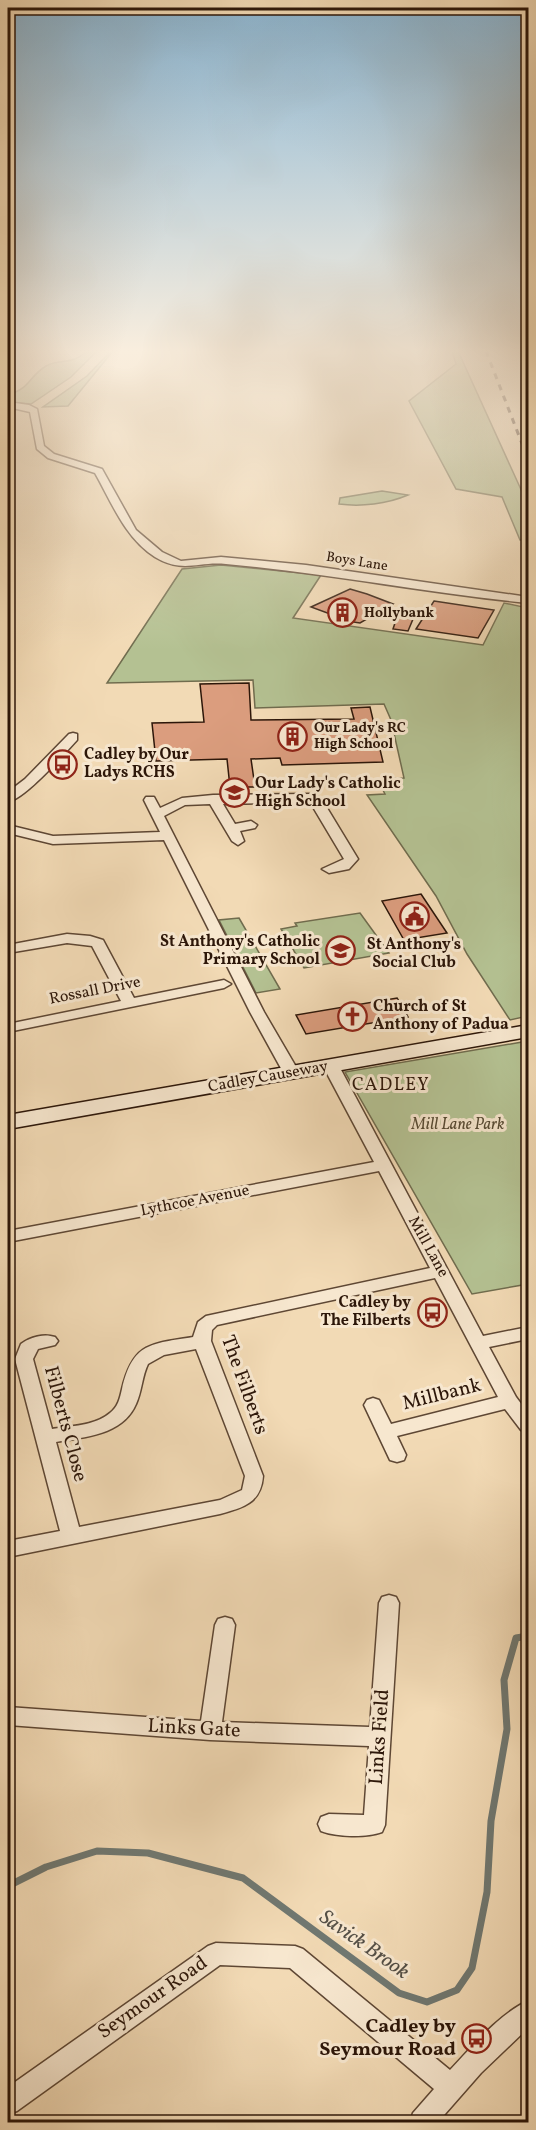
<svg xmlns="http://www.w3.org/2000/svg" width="536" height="2130" font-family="Vollkorn,serif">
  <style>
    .green { fill: #b4c192; stroke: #706c4e; stroke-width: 1.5 }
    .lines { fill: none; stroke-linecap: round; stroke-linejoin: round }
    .stream { stroke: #707871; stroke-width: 7 }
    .building { fill: #db9d7e; stroke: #2c1609; stroke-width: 1.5 }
    .street-casing { stroke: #5e4734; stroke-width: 3 }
    .secondary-casing { stroke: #2c1609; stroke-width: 3 }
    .street { fill: #f7e7cf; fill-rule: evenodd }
    .secondary { fill: #f7e7cf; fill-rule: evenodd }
    .rail { stroke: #2c1609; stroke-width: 3; stroke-dasharray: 6 6; stroke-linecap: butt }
    .labels { text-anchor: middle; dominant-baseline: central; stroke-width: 6; stroke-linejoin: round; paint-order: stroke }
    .far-street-label { font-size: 14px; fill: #2c1609; stroke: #f7e7cf }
    .far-poi-label { font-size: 14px; font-weight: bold; fill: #2c1609; stroke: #f7e7cf; text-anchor: start }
    .poi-label { font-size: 16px; font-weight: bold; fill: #2c1609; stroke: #f7e7cf; text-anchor: start }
    .street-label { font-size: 16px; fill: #2c1609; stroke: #f7e7cf }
    .park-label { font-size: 16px; font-style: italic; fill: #554932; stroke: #f7e7cf }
    .neighbourhood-label { font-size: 18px; letter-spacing: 1.5px; fill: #2c1609; stroke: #f7e7cf }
    .near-street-label { font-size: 20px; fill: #2c1609; stroke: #f7e7cf }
    .near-poi-label { font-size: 20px; font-weight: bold; fill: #2c1609; stroke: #f7e7cf; text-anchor: end }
    .near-water-label { font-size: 21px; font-style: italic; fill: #544f46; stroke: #f7e7cf }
  </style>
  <rect width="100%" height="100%" fill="#f2dab5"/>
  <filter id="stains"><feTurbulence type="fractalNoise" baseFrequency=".00333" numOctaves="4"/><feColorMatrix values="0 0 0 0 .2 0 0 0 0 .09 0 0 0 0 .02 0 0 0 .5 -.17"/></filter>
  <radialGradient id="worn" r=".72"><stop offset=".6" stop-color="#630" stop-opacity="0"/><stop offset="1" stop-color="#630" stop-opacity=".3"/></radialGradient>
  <!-- green -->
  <g class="green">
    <polygon points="107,351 113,351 68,406 43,407 87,376 108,354"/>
    <polygon points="452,351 458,351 528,505 528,540 520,540 502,497 456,489 409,401 456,364"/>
    <path d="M86 352H96L71 377 31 404 8 402V395C31 388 28 377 46 366 61 358 70 366 86 352Z"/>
    <path d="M382 491 408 495C387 504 361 507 339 504L340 498Z"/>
    <polygon points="221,565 321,575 293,618 483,645 504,603 528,608 528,1016 510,1020 467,954 436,896 367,795 385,794 377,779 404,778 391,720 384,704 255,708 253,680 107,683 182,569"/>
    <polygon points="360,913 389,953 304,968 281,929 297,926 295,923"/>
    <polygon points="239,918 280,989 256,993 219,920"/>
    <polygon points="528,1041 528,1284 472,1294 345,1072"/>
  </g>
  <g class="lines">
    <!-- stream -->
    <polyline class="stream" points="8,1886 46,1867 97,1851 148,1853 243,1878 399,1993 427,2002 457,1990 472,1968 487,1892 491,1821 507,1729 504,1680 516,1638 528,1636"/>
  </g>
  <!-- building -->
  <g class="building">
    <polygon points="350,589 367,594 393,604 360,623 340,620 341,618 311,607"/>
    <polygon points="434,601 494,610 478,638 416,629"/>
    <polygon points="397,617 413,619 408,631 393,629"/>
    <polygon points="249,683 251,720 354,719 351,708 370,707 383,762 282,765 280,758 251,759 255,787 230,787 227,759 156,761 152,723 204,722 200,684"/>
    <polygon points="421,894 447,933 404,940 382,901"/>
    <polygon points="397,998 408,1017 306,1034 296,1015"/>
  </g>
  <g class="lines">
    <defs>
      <g id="street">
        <path d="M8 402 29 405 37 409 44 446 54 454 102 469 136 530 162 552 181 561 221 557 306 565 528 597V603C427 593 327 573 226 564 197 561 184 574 155 557 125 538 112 503 95 473L48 458 37 449 30 412 8 407Z"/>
        <path d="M73 733 77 734V740C63 755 26 798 8 802V792L25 779 69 734Z"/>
        <polygon points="312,794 321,798 358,859 349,869 329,873 322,869 344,859 310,802 223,804 235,824 251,821 257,825 255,828 240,831 244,841 238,845 232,841 210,804 185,805 164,816 264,1012 299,1072 291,1077 283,1072 250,1012 164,840 53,844 8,833 8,825 53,836 160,832 144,800 146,797 154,797 160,808 182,798 213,795"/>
        <polygon points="67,934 90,936 103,940 134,998 224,980 231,984 224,988 8,1032 8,1024 121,1001 92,946 67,943 8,953 8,945"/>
        <path d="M331 1061 339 1066 483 1336 528 1327V1339L489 1347 516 1397 528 1413V1432L521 1430 505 1409 397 1436 406 1455 404 1460 397 1462 390 1460 364 1405 367 1400 373 1398 379 1400 391 1424 498 1397 435 1278 217 1325 212 1330 211 1341 263 1476C261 1503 243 1508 220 1514L8 1557V1541L60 1531 15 1359 21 1344C30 1337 44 1333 55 1337L58 1341 55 1345 38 1349 33 1359 52 1429C70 1426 95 1426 110 1413 118 1407 120 1398 122 1389 133 1342 151 1344 193 1337L198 1322 206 1316 430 1268 379 1171 8 1242V1231L374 1162 323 1066ZM196 1349 245 1476 242 1490 220 1500 79 1527 56 1442C85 1437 123 1435 136 1404 142 1391 142 1376 148 1364L164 1355Z"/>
        <path d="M389 1595 396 1597 399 1603 385 1825 382 1832C366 1838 337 1837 321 1831L318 1824 321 1817 329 1814 364 1815 369 1746 210 1740 8 1725V1707L201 1721 215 1625 218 1619 225 1617 232 1619 235 1625 222 1722 370 1727 379 1603 382 1597Z"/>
        <path d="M216 1943 295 1946 303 1949 450 2070C471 2048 500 2013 528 2001V2028L481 2073 438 2122H410L413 2113 434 2089 290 1968 220 1965 17 2111 8 2114V2087L208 1946Z"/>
      </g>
      <polygon id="secondary" points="528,1025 528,1037 8,1129 8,1115"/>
    </defs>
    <!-- street casing -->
    <use href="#street" class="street-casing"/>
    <!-- secondary casing -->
    <use href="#secondary" class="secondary-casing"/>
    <!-- street -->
    <use href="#street" class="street"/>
    <!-- secondary -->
    <use href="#secondary" class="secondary"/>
    <!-- rail -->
    <polyline class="rail" points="486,351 528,459"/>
  </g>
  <!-- sky -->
  <linearGradient id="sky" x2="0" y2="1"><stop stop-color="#8ab6d4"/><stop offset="0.54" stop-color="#f9eede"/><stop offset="1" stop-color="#f9eede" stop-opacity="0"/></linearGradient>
  <rect width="536" height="650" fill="url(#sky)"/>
  <!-- icons -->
  <defs>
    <symbol id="building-ring" viewBox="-11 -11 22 22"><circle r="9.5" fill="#f7e7cf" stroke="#8f2418" stroke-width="1.5"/><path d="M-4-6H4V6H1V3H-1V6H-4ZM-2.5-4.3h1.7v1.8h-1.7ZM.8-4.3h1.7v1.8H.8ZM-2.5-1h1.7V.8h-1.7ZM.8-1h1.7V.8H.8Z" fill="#8f2418"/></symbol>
    <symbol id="bus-ring" viewBox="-11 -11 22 22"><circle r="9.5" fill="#f7e7cf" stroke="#8f2418" stroke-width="1.5"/><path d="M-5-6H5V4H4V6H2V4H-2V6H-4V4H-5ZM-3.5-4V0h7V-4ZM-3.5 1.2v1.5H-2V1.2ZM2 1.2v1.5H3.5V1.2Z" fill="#8f2418"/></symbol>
    <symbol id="school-ring" viewBox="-11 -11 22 22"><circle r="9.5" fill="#f7e7cf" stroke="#8f2418" stroke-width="1.5"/><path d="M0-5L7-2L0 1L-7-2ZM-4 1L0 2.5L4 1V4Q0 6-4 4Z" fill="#8f2418"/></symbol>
    <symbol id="civic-ring" viewBox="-11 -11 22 22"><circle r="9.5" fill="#f7e7cf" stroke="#8f2418" stroke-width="1.5"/><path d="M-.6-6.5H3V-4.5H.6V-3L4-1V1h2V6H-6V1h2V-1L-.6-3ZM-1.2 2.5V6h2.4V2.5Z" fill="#8f2418"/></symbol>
    <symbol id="church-ring" viewBox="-11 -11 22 22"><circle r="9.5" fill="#f7e7cf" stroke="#8f2418" stroke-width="1.5"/><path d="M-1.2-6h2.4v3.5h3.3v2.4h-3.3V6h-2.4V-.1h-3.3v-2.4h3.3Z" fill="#8f2418"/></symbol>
  </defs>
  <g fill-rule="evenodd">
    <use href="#building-ring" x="326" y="596" width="33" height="33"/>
    <use href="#building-ring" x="276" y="720" width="33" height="33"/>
    <use href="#bus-ring" x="46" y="748" width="33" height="33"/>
    <use href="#school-ring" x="218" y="776" width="33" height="33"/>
    <use href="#civic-ring" x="398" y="900" width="33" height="33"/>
    <use href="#school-ring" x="324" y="934" width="33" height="33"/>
    <use href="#church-ring" x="336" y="1000" width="33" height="33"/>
    <use href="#bus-ring" x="416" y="1296" width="33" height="33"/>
    <use href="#bus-ring" x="460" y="2022" width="33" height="33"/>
  </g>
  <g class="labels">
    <!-- far-street labels -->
    <g class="far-street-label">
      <text transform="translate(357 562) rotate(9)">Boys Lane</text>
    </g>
    <!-- far-poi labels -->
    <g class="far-poi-label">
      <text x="364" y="613">Hollybank</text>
      <text x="314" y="728">Our Lady's RC<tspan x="314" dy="16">High School</tspan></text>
    </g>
    <!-- poi labels -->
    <g class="poi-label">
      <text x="84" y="755">Cadley by Our<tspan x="84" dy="18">Ladys RCHS</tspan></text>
      <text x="255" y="784">Our Lady's Catholic<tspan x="255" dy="18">High School</tspan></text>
      <text x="320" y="942" text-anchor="end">St Anthony's Catholic<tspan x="320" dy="18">Primary School</tspan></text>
      <text x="414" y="945" text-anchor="middle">St Anthony's<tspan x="414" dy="18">Social Club</tspan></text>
      <text x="373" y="1007">Church of St<tspan x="373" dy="18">Anthony of Padua</tspan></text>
      <text x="411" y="1303" text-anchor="end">Cadley by<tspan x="411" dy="18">The Filberts</tspan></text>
    </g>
    <!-- street labels -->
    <g class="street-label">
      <text transform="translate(95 991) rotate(-11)">Rossall Drive</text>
      <text transform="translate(268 1077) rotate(-10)">Cadley Causeway</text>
      <text transform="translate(195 1201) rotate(-11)">Lythcoe Avenue</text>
      <text transform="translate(428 1247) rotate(61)">Mill Lane</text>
    </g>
    <!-- park labels -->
    <g class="park-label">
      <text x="458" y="1125">Mill Lane Park</text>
    </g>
    <!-- neighbourhood labels -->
    <g class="neighbourhood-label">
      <text x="391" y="1085">CADLEY</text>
    </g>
    <!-- near-street labels -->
    <g class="near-street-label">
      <text transform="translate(244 1385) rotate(70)">The Filberts</text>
      <text transform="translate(442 1395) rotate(-14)">Millbank</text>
      <text transform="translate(65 1424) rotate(75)">Filberts Close</text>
      <text transform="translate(194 1729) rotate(3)">Links Gate</text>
      <text transform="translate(380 1737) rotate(-86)">Links Field</text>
      <text transform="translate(153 1998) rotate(-35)">Seymour Road</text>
    </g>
    <!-- near-poi labels -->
    <g class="near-poi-label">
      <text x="456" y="2027">Cadley by<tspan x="456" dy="23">Seymour Road</tspan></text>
    </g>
    <!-- near-water labels -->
    <g class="near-water-label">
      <text transform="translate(364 1945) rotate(35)">Savick Brook</text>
    </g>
  </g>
  <!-- margin -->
  <rect width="536" height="2130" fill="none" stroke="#f2dab5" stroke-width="30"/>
  <rect x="9" y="9" width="518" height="2112" fill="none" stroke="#2c1609" stroke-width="3"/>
  <rect x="15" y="15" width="506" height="2100" fill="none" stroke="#2c1609" stroke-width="1.5"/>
  <rect width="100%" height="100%" filter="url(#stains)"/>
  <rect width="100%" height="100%" fill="url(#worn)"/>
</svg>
